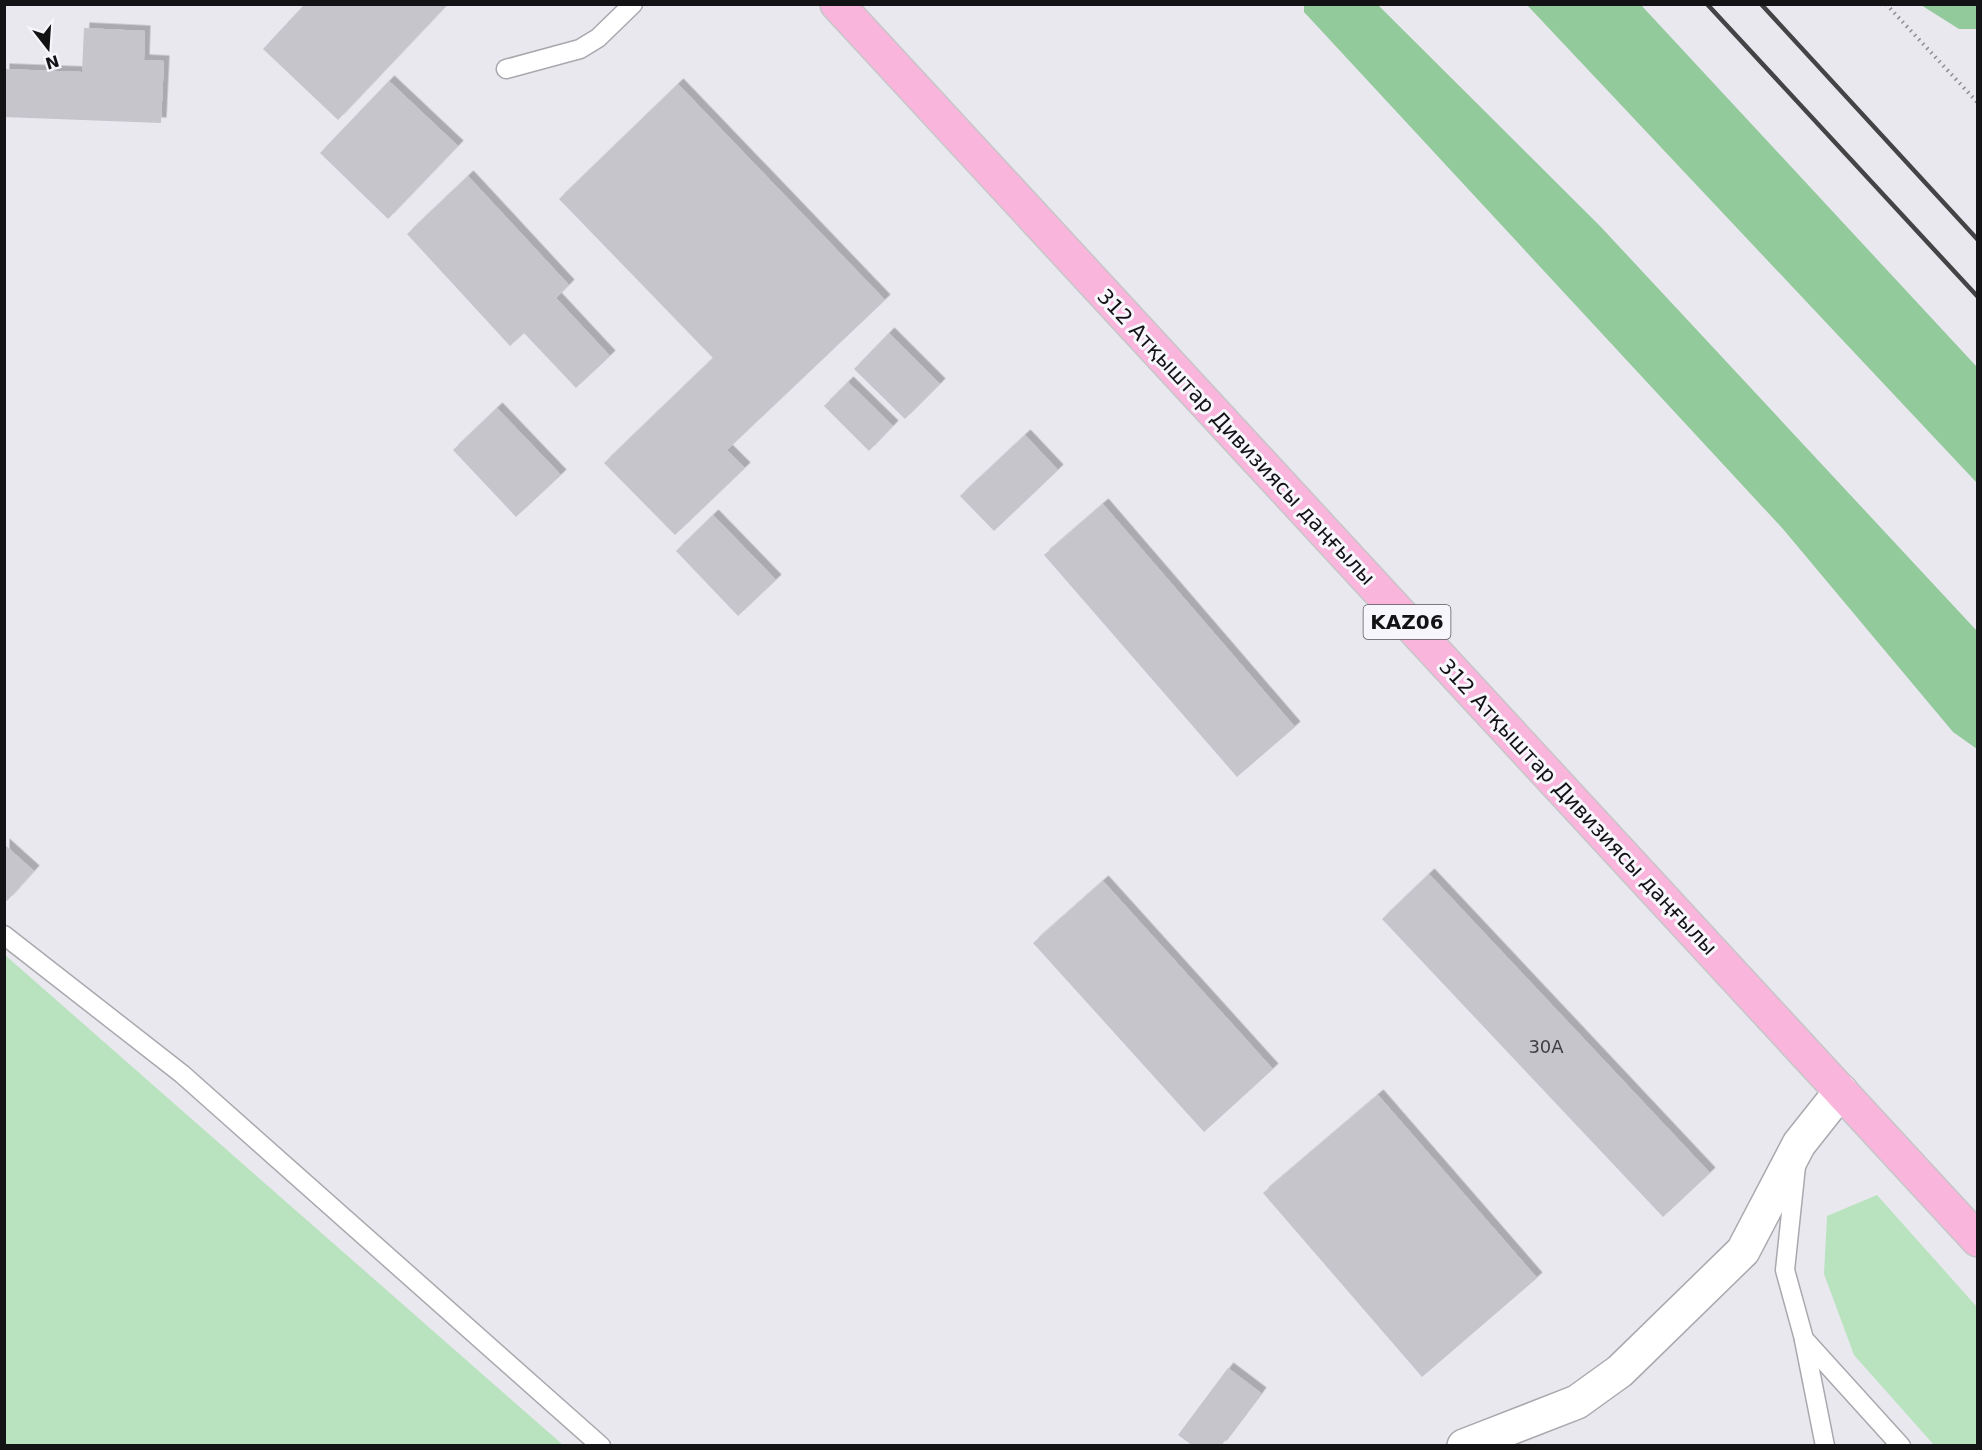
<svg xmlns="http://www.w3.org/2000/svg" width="1982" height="1450" font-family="'DejaVu Sans',sans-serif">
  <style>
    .green { fill: #b9e3bf }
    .forest { fill: #93ca9c }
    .building { fill: #c6c5cc; filter: url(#shadow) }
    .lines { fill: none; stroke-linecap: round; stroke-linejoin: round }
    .lane-casing { stroke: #a9a8ae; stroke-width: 21 }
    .street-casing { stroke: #a9a8ae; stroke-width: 36 }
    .highway-casing { stroke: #c6c6c7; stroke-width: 36 }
    .path { stroke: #8b8b90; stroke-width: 4; stroke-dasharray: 1.5 4.5; stroke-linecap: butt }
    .lane { stroke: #fff; stroke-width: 18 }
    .street { stroke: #fff; stroke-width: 33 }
    .highway { stroke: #fab5dc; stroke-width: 33 }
    .rail { stroke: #444447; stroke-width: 4.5 }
    .labels { text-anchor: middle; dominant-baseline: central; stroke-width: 6; stroke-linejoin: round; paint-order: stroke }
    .number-label { font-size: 18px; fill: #404043 }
    .shield { fill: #f7f6fc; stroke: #57575a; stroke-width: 1.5 }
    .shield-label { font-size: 20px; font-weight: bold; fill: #131315 }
    .street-label { font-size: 21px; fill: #131315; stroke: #f7f6fc }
  </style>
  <defs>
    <filter id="shadow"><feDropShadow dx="5.5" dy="-5.5" stdDeviation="0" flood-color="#0004"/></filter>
  </defs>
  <rect width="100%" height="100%" fill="#e9e8ef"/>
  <!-- green -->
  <g class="green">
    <polygon points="5,955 563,1445 5,1445"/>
    <polygon points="1877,1195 1977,1307 1977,1445 1934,1445 1854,1355 1824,1274 1827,1216"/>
  </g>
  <!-- forest -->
  <g class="forest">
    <polygon points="1304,5 1378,5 1600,226 1977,631 1977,749 1953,732 1783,529 1304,12"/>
    <polygon points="1527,5 1641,5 1977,367 1977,483"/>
    <polygon points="1921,5 1977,5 1977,29 1959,29"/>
  </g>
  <!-- building -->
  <g class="building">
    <polygon points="305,4 448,4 338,120 263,49"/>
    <polygon points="84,28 145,31 144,60 164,61 161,123 4,117 4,69 82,72"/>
    <polygon points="389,81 458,146 388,219 320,153"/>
    <polygon points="678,84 885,300 727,450 745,468 675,535 604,463 713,358 559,199"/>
    <polygon points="468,176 569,285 556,298 610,356 576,388 524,333 510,346 407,234"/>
    <polygon points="889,333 940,384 905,419 854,369"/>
    <polygon points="848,382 893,426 869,451 824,406"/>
    <polygon points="497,408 561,475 516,517 453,450"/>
    <polygon points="1025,435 1058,470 994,531 960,496"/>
    <polygon points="1103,504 1295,727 1237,777 1044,555"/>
    <polygon points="713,515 776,580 738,616 676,551"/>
    <polygon points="4,844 34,871 7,901 4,898"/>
    <polygon points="1429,874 1710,1173 1663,1217 1382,919"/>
    <polygon points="1103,881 1273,1069 1204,1132 1033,943"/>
    <polygon points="1378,1095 1537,1278 1422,1377 1263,1193"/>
    <polygon points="1228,1368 1261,1393 1221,1446 1193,1446 1178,1435"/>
  </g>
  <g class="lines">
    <defs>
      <g id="lane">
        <polyline points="506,69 580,49 598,38 633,4"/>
        <polyline points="4,935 182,1074 601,1446"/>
        <polyline points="1796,1166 1785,1270 1804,1339 1901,1446"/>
        <polyline points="1804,1340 1825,1446"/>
      </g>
      <polyline id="street" points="1464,1446 1577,1402 1620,1371 1743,1251 1799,1144 1841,1091"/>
      <polyline id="highway" points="837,4 1978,1240"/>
    </defs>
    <!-- lane casing -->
    <use href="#lane" class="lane-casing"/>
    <!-- street casing -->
    <use href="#street" class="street-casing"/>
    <!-- highway casing -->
    <use href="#highway" class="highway-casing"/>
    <!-- path -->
    <polyline class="path" points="1886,4 1978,103"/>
    <!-- lane -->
    <use href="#lane" class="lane"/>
    <!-- street -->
    <use href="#street" class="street"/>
    <!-- highway -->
    <use href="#highway" class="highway"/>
    <!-- rail -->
    <g class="rail">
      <polyline points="1707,4 1978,297"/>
      <polyline points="1761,4 1978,240"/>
    </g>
  </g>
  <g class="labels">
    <!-- number labels -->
    <g class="number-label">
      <text x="1546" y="1046">30А</text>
    </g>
    <!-- shield labels -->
    <rect class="shield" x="1363.5" y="605" width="87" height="34" rx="4.5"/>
    <g class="shield-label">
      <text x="1407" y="622">KАZ06</text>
    </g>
    <!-- street labels -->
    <g class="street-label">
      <text transform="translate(1236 437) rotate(47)">312 Атқыштар Дивизиясы даңғылы</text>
      <text transform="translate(1578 807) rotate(47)">312 Атқыштар Дивизиясы даңғылы</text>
    </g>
  </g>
  <!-- border -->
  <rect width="1982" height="1450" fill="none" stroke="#131315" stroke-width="12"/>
  <!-- north arrow -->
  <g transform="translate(48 48) rotate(163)" stroke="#f7f6fc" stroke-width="4.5" paint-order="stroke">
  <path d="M0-4.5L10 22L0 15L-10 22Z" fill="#131315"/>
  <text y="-9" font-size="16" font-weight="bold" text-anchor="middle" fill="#131315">N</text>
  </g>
</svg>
